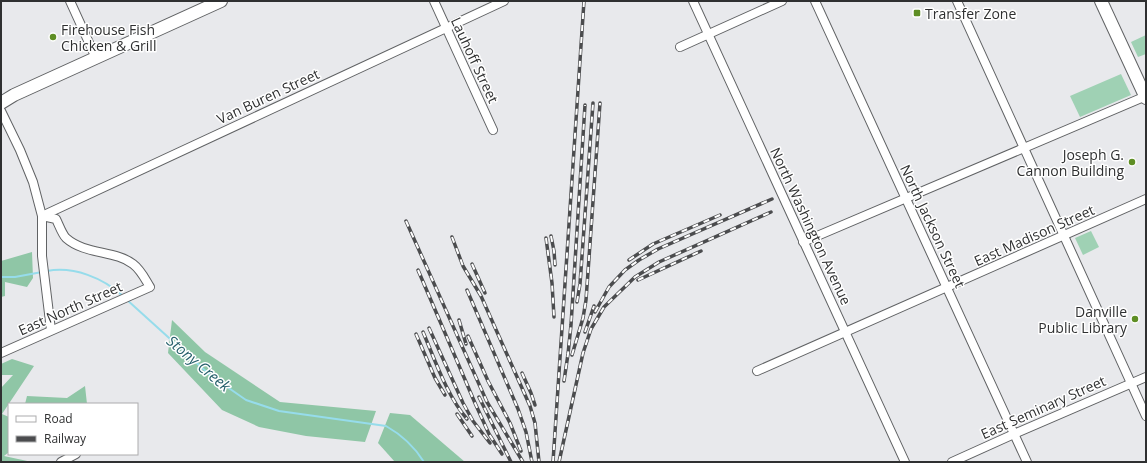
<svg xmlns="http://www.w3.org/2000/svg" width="1147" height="463" font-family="'Open Sans',sans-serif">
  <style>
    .green { fill: #9fd1b4 }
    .forest { fill: #8fc6a6 }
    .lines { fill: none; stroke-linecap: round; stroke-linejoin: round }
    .stream { stroke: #96dceb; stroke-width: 2 }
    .minor-casing { stroke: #606264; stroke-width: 10 }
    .primary-casing { stroke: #606264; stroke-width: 14 }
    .minor { stroke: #fff; stroke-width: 8 }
    .primary { stroke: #fff; stroke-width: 12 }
    .rail-casing { stroke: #4b4c4e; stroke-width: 3.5 }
    .rail { stroke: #fff; stroke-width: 2; stroke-dasharray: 6; stroke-linecap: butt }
    .poi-dot { fill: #5e8e24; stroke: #fff; stroke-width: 1.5 }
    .labels { text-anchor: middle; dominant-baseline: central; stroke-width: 3; stroke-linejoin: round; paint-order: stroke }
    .poi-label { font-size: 14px; fill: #2f3031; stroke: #fff; text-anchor: start }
    .street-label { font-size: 14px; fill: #2f3031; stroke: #fff }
    .water-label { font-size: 15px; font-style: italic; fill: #27616c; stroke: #fff }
  </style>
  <rect width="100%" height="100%" fill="#e8e9ec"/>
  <!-- green -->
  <g class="green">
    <polygon points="1146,35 1146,54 1138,57 1131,42"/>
    <polygon points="1121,74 1131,95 1080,117 1070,96"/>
    <polygon points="1091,231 1099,247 1083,255 1075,238"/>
  </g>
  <!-- forest -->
  <g class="forest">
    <polygon points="32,252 33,278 27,287 5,282 5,296 1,297 1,261"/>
    <polygon points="172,320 205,352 280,402 376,411 365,442 306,436 259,427 222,410 168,353"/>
    <polygon points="12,359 34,366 2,414 9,417 9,452 4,456 32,462 1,462 1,388 13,375 1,375 1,364"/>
    <polygon points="85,386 87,404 25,404 27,396 67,398"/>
    <polygon points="390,413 410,415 465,462 395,462 378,443"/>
  </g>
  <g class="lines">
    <!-- stream -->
    <g class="stream">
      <path d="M47 271C74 266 103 278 123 296"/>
      <polyline points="1,277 15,277 42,272"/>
      <path d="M126 299 210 375 246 400 279 411 386 426C402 435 414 446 424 462"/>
    </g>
    <defs>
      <g id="minor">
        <polyline points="70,1 96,58"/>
        <polyline points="434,1 493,130"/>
        <polyline points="693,1 905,462"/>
        <polyline points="815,1 1027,462"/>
        <polyline points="957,1 1146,416"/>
        <polyline points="680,47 782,1"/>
        <path d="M1 111 20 150 33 182 42 216 56 219C59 225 62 234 66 238 85 255 115 250 133 264 141 270 145 279 150 287L1 353"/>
        <polyline points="803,242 1146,96"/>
        <polyline points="51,330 42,256 42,216 504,1"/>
        <polyline points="757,371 1146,199"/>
        <polyline points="61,462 76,454"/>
        <polyline points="952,462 1014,434 1146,377"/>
      </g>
      <g id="primary">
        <polyline points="1101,1 1146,98"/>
        <polyline points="1,103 14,95 221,1"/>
      </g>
    </defs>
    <!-- minor casing -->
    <use href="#minor" class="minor-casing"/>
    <!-- primary casing -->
    <use href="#primary" class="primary-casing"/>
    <!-- minor -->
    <use href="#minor" class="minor"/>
    <!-- primary -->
    <use href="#primary" class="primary"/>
    <defs>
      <g id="rail">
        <polyline points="406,221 487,402 523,462"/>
        <polyline points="551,236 554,251 555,265"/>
        <polyline points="452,237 463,266 481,296 530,406 535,423 539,462"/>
        <polyline points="546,238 552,283 554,317"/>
        <polyline points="629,260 653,244 720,215"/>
        <polyline points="472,264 485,293"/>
        <polyline points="418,270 475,403 489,434 502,454"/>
        <polyline points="638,280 701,251"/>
        <polyline points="467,290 518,409 526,432 532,462"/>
        <polyline points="577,302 580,284 593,103"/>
        <polyline points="595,312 609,287 625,270 639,260 658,249 772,199"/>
        <polyline points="459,320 466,344"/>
        <polyline points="429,328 463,403 473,421 490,443"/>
        <path d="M423 332C435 360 447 396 467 419"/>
        <polyline points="585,332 594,306"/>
        <polyline points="416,334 435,378 445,395"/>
        <polyline points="468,336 488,381 510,423 521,451"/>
        <polyline points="572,355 583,318 586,300 600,103"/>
        <polyline points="522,373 531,393 535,405"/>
        <polyline points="564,381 568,354 571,325 585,105"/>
        <polyline points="479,397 511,462"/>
        <polyline points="457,414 472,436"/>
        <polyline points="553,462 584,1"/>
        <polyline points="559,462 583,353 591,329 604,307 635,277 659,262 771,212"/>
      </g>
    </defs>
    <!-- rail casing -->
    <use href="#rail" class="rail-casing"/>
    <!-- rail -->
    <use href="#rail" class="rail"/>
  </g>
  <!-- markers -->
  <g class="poi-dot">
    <rect x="913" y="9" width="8" height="8" rx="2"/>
    <circle cx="53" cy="37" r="4"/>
    <circle cx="1132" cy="162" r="4"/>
    <circle cx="1135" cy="319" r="4"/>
  </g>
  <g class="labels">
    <!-- poi labels -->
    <g class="poi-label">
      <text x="925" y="13">Transfer Zone</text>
      <text x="61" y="29">Firehouse Fish<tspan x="61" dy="16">Chicken &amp; Grill</tspan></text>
      <text x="1124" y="154" text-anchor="end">Joseph G.<tspan x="1124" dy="16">Cannon Building</tspan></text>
      <text x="1127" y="311" text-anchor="end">Danville<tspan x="1127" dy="16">Public Library</tspan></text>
    </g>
    <!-- street labels -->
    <g class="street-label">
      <text transform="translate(475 60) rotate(65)">Lauhoff Street</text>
      <text transform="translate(268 96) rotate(-25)">Van Buren Street</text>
      <text transform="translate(811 226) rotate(65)">North Washington Avenue</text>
      <text transform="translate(933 226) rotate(65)">North Jackson Street</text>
      <text transform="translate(1034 235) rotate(-24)">East Madison Street</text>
      <text transform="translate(70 308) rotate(-24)">East North Street</text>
      <text transform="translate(1043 407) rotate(-24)">East Seminary Street</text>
    </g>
    <!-- water labels -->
    <g class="water-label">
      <text transform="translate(199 363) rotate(40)">Stony Creek</text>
    </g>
  </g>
  <!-- border -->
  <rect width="1147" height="463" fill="none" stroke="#2f3031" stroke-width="4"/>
  <!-- legend -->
  <rect x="8" y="403" width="130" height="52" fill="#ffffff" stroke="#acacad"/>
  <rect x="16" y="416" width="20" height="6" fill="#ffffff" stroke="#acacad"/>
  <text x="44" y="423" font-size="12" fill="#2f3031">Road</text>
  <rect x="16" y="436" width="20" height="6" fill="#4b4c4e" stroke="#acacad"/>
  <text x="44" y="443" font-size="12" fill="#2f3031">Railway</text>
</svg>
